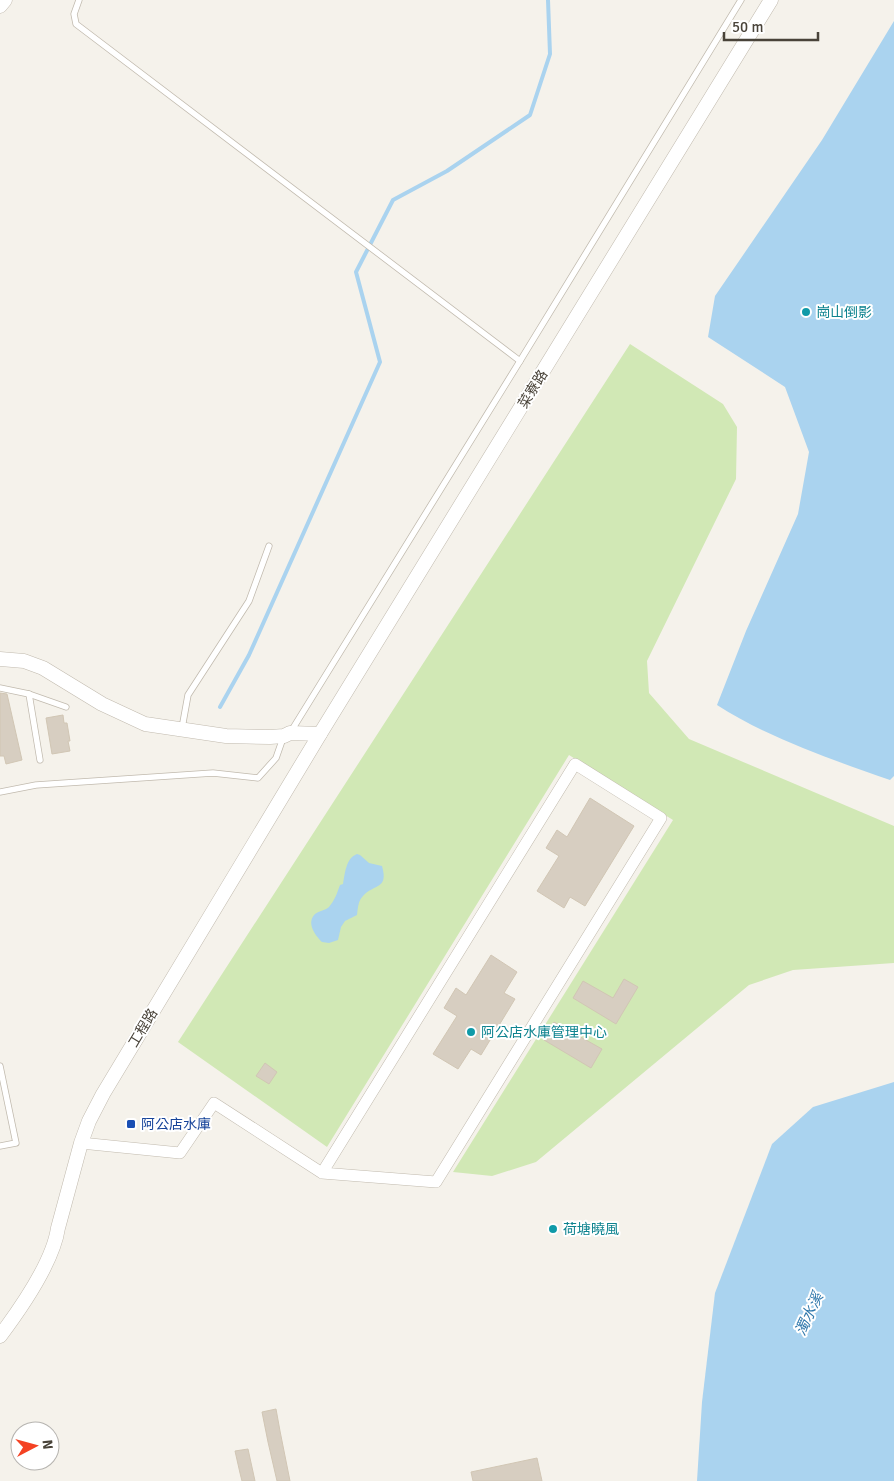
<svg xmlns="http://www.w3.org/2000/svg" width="894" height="1481" font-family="Signika,'Noto Sans TC',sans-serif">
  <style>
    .green { fill: #d1e8b5 }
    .water { fill: #aad3ef }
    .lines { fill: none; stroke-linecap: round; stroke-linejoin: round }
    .stream { stroke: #aad3ef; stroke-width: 4 }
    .building { fill: #d7cec1; stroke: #d1c6b4 }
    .service-casing { stroke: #c1baae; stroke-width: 7 }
    .minor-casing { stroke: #c1baae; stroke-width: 12 }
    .tertiary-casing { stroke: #c1baae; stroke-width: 15 }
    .service { stroke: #fff; stroke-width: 5.5 }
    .minor { stroke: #fff; stroke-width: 11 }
    .tertiary { stroke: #fff; stroke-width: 14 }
    .culture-dot { fill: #0f9aa8; stroke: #fff; stroke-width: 2 }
    .transit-dot { fill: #1a4fb4; stroke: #fff; stroke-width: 2 }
    .labels { text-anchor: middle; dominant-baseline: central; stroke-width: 4; stroke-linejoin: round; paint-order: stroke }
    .culture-label { font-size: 14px; fill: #0d838f; stroke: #fff; text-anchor: start }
    .street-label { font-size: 14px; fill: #494339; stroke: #fff }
    .transit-label { font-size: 14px; fill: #164399; stroke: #fff; text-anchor: start }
    .water-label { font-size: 15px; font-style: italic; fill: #3179ac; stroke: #fff }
  </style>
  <rect width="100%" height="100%" fill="#f5f2eb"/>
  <!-- green -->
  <polygon class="green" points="630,344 723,404 737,427 736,479 647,661 649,693 689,739 894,826 894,963 793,970 749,985 536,1162 492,1176 453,1172 673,820 569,755 327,1147 178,1042"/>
  <!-- water -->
  <g class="water">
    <path d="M894 21V776L890 780C833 760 768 738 717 705L746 631 798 514 809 452 785 387 708 337 715 296 822 140Z"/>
    <path d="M357 854 360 855 369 863 382 866C389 890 373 884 363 896 358 901 358 908 357 915L345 921 341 927 338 940 329 943 322 942C315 935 306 923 315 914 319 911 326 910 329 907 335 900 337 893 340 885L343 884C345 873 346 858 357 854Z"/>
    <polygon points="894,1082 894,1481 697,1481 702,1402 715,1293 772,1144 813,1107"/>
  </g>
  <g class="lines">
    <!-- stream -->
    <polyline class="stream" points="220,707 249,655 380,362 356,272 393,200 447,171 530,115 550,54 548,0"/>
  </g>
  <!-- building -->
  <g class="building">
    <polygon points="0,693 7,694 22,760 6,764 4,756 0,756"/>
    <polygon points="63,715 64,723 67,723 70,741 68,741 70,751 52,754 46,718"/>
    <polygon points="590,798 634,826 585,906 570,897 564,908 537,891 559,856 546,848 557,830 567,837"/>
    <polygon points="491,955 517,972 504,993 515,999 481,1055 471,1049 458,1069 433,1054 457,1016 444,1008 456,988 466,995"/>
    <polygon points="624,979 638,987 616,1024 573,998 583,981 613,998"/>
    <polygon points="554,1022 602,1049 591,1068 544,1040"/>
    <polygon points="265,1063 277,1072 269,1084 256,1076"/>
    <polygon points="276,1409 280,1431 290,1481 277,1481 268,1442 262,1412"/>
    <polygon points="248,1449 255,1481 242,1481 240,1473 235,1451"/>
    <polygon points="537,1458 542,1481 473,1481 471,1472"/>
  </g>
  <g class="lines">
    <defs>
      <g id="service">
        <polyline points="79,0 74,14 76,24 520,361"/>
        <polyline points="0,688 29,694 66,707"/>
        <polyline points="29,694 40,760"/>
        <polyline points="182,728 188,695 249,601 269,546"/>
        <polyline points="290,733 520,361 741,0"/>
        <polyline points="0,792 36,785 213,773 258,778 276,758 283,738"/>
        <polyline points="0,1066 16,1143 0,1146"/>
      </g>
      <polyline id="minor" points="81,1143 180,1153 214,1103 322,1173 436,1182 661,818 575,764 322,1173"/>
      <g id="tertiary">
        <polyline points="0,6 5,0"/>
        <polyline points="0,659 24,661 43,668 102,704 145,724 226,736 270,737 284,736 290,733 320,734"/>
        <path d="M0 1336C21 1308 53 1262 58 1228L81 1143 89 1121 103 1094 320 734 771 0"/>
      </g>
    </defs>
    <!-- service casing -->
    <use href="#service" class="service-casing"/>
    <!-- minor casing -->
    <use href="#minor" class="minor-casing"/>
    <!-- tertiary casing -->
    <use href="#tertiary" class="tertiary-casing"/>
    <!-- service -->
    <use href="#service" class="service"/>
    <!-- minor -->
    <use href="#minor" class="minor"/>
    <!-- tertiary -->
    <use href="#tertiary" class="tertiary"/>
  </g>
  <!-- markers -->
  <g class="culture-dot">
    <circle cx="806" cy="312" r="5"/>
    <circle cx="471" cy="1032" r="5"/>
    <circle cx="553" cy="1229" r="5"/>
  </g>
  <rect class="transit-dot" x="126" y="1119" width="10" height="10" rx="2.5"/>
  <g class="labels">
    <!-- culture labels -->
    <g class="culture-label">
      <text x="816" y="312">崗山倒影</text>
      <text x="481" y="1032">阿公店水庫管理中心</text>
      <text x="563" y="1229">荷塘曉風</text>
    </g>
    <!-- street labels -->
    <g class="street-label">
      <text transform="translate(533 389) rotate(-58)">菜寮路</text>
      <text transform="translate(143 1028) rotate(-59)">工程路</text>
    </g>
    <!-- transit labels -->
    <g class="transit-label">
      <text x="141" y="1124">阿公店水庫</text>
    </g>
    <!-- water labels -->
    <g class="water-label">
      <text transform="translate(809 1314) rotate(-65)">濁水溪</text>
    </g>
  </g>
  <!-- north arrow -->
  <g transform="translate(35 1446) rotate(84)"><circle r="24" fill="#ffffff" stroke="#b6b4b0"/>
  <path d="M0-4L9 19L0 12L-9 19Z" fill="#f44223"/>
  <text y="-8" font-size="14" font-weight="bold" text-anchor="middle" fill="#494339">N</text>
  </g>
  <!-- scale -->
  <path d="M724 32v8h94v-8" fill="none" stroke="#494339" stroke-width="2.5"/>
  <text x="732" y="32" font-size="15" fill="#494339" stroke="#ffffff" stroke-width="4" paint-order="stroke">50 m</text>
</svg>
